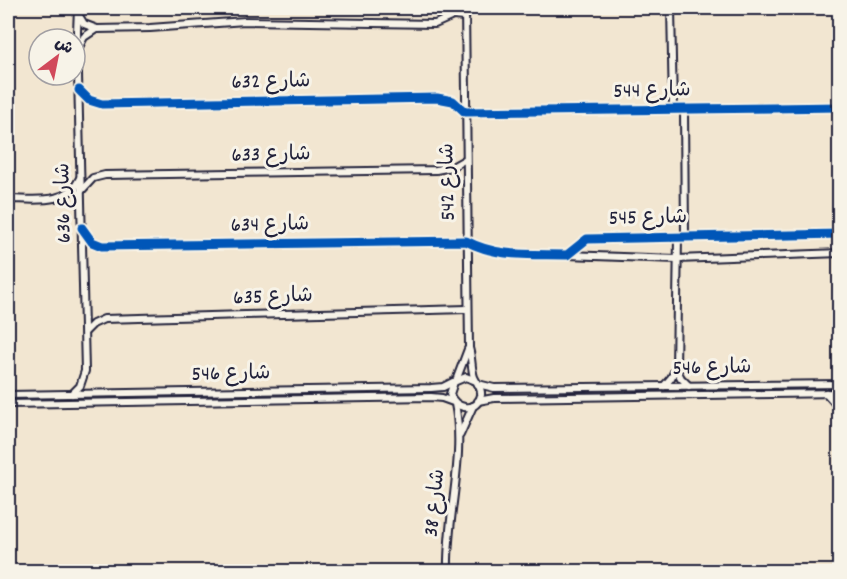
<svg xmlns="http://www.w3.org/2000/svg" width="847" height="579" font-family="Dekko,'Playpen Sans Arabic',sans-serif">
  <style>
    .built { fill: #f2e6d1; fill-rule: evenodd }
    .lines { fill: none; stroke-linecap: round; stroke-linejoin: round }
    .minor-casing { stroke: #22223b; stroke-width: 10 }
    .minor { stroke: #f7f3e8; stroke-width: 6 }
    .cycleway-casing { stroke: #f7f3e8; stroke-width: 13 }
    .cycleway { stroke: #0057b8; stroke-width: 9 }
    .labels { text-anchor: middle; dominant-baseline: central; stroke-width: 6; stroke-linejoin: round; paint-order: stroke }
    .street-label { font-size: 21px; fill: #22223b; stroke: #f7f3e8 }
  </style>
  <rect width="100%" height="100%" fill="#f7f3e8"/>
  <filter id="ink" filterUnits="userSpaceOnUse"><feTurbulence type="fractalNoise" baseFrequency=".0167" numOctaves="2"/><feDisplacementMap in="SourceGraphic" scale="12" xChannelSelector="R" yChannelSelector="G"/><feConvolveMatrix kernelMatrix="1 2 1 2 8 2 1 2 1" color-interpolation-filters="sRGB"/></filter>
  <g filter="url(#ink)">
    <!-- built -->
    <path class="built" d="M8 8H839V571H8ZM39 39H75V75H39Z"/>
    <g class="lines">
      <defs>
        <g id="minor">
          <polyline points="454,8 453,16 464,17"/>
          <path d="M465 8 469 348C472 357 471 368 474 377 477 384 482 388 481 395 477 414 454 409 450 394L454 382 466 377 476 381"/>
          <polyline points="671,8 673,109"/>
          <polyline points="78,14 84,24 97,29 150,28 245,21 435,24 453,16"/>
          <polyline points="79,47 84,37 96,29"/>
          <polyline points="79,90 89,100 102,104 437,98 453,101 465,112 840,107"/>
          <polyline points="684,109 685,237"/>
          <polyline points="81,191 93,178 105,175 436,170 452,167 466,159"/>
          <path d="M8 199C33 199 68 206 80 178"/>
          <path d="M82 228 92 242 102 246 466 241C498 258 532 254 567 255L587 239 840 234"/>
          <polyline points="567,255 677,259 840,253"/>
          <polyline points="85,332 93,324 104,319 467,309"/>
          <polyline points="676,369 681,378 689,386"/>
          <polyline points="457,378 468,349"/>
          <polyline points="478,384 494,388 840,384"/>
          <polyline points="664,386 671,378 676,368 678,237"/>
          <polyline points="826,393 834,402 840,412"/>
          <polyline points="72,394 80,386 85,371 77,32 78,8"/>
          <polyline points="8,395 431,388 443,387 453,382"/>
          <polyline points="478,401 494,398 840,393"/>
          <polyline points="8,404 431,397 442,398 453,402"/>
          <polyline points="460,435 473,406"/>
          <path d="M448 572C446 517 466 457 455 404"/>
        </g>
      </defs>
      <!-- minor casing -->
      <use href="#minor" class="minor-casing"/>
      <!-- minor -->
      <use href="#minor" class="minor"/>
      <defs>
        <g id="cycleway">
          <polyline points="79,90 89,100 102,104 437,98 453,101 465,112 840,107"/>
          <path d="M82 228 92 242 102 246 466 241C498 258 532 254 567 255L587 239 840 234"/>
        </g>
      </defs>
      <!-- cycleway casing -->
      <use href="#cycleway" class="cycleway-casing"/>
      <!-- cycleway -->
      <use href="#cycleway" class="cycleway"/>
    </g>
  </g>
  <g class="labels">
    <!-- street labels -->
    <g class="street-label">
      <text transform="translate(271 83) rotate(-1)">شارع 632</text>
      <text transform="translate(652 92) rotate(-1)">شارع 544</text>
      <text transform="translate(271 156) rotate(-1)">شارع 633</text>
      <text transform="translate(449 182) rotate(-91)">شارع 542</text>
      <text transform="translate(65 203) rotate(-91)">شارع 636</text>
      <text transform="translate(648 219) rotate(-1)">شارع 545</text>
      <text transform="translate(270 226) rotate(-1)">شارع 634</text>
      <text transform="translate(273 298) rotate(-2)">شارع 635</text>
      <text transform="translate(712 369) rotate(-1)">شارع 546</text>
      <text transform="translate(231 375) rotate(-1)">شارع 546</text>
      <text transform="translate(436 503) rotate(-84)">شارع 38</text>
    </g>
  </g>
  <!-- margin -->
  <rect width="847" height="579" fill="none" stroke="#f7f3e8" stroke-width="30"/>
  <rect x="15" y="15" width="817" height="549" fill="none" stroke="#22223b" stroke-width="2" filter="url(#ink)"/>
  <!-- north arrow -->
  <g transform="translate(57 57) rotate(32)"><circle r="28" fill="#f7f3e8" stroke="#a29fa3" stroke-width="1.5"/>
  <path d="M0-4.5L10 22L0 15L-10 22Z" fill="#d1495b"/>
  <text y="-9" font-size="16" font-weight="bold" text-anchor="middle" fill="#22223b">ش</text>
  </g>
</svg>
